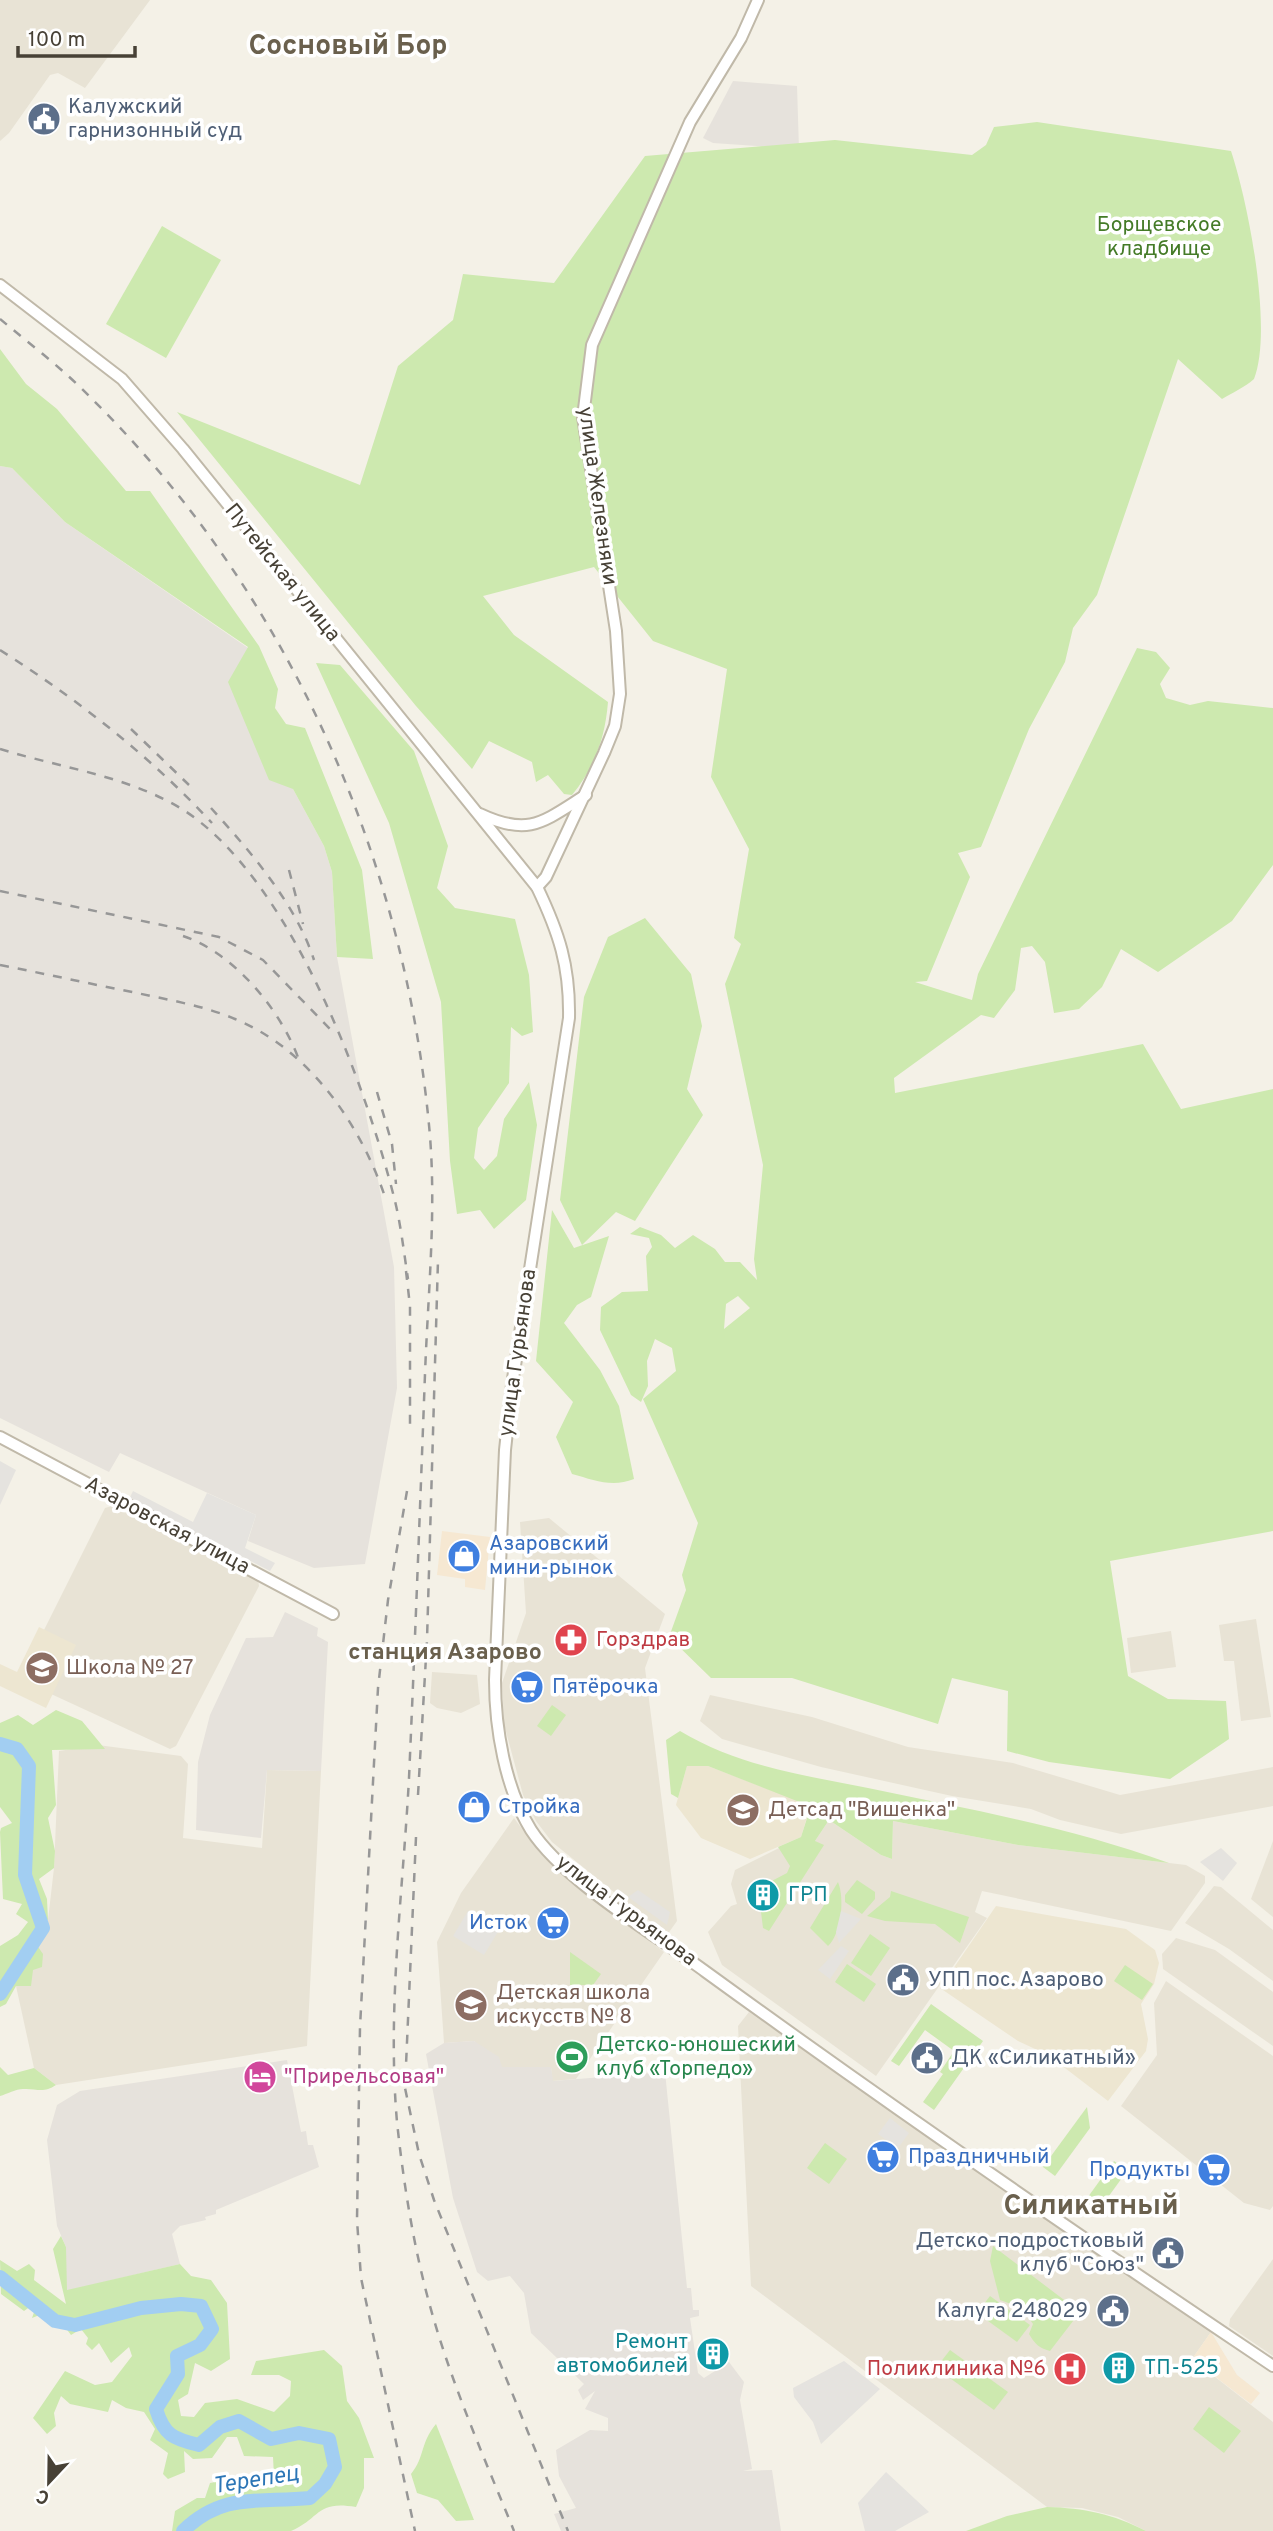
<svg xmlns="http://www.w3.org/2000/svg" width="1273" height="2531" font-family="Overpass,sans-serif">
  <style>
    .residential { fill: #e8e3d5 }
    .commercial { fill: #f6e8d2 }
    .industrial { fill: #e6e2dc }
    .education { fill: #ede6d1 }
    .green { fill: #cde9af; fill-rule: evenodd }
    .parking { fill: #e5e3df }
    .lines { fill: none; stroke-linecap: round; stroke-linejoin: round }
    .river { stroke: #a2cef2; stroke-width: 14 }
    .minor-casing { stroke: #c0b9a9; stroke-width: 14 }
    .minor { stroke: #fff; stroke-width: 10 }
    .rail { stroke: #979797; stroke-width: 2.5; stroke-dasharray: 9 9; stroke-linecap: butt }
    .labels { text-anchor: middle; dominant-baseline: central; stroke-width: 7; stroke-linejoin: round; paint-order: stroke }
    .service-label { font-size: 21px; fill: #4e5e75; stroke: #fff; text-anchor: start }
    .park-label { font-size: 21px; fill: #447b27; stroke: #fff }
    .street-label { font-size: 21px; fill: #474136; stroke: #fff }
    .shop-label { font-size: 21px; fill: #366cbe; stroke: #fff; text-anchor: start }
    .health-label { font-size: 21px; fill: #be3a42; stroke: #fff; text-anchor: start }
    .education-label { font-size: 21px; fill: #785e54; stroke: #fff; text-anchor: start }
    .culture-label { font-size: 21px; fill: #0d838f; stroke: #fff; text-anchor: start }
    .leisure-label { font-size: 21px; fill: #27864d; stroke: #fff; text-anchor: start }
    .hotel-label { font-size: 21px; fill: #b23c85; stroke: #fff; text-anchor: start }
    .neighbourhood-label { font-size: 23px; font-weight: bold; fill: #6a604d; stroke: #fff }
    .water-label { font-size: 23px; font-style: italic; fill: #2c76b6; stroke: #fff }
    .district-label { font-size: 28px; font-weight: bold; fill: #6a604d; stroke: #fff }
  </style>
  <rect width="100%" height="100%" fill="#f4f1e7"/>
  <!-- residential -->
  <g class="residential">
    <polygon points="0,0 150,0 85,88 58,73 50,75 9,133 0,141"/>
    <polygon points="112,1506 258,1580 259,1586 176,1746 170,1749 23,1681 23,1672 105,1508"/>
    <polygon points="549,1518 665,1614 645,1668 677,1921 667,1935 552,1842 536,1821 523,1795 504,1724 502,1683 526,1613 520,1522"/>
    <polygon points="1256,1619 1271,1717 1241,1721 1234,1661 1224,1661 1219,1625"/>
    <polygon points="1171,1631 1176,1667 1131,1673 1127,1638"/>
    <polygon points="432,1672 477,1675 480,1704 461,1713 437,1708 430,1703"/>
    <polygon points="710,1695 812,1717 908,1747 1013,1763 1120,1795 1273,1767 1273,1806 1121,1834 1060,1820 1031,1809 952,1796 821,1767 722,1739 700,1721"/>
    <polygon points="98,1745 181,1756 188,1764 183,1838 262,1848 267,1770 321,1771 307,2046 56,2085 34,2068 16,1986 48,1920 54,1868 59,1751"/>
    <polygon points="514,1818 540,1853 565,1877 664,1952 576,2079 552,2081 551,2067 501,2067 474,2041 444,2043 437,1942 461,1893"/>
    <polygon points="829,1820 881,1855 892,1859 893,1821 1018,1845 1186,1865 1205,1876 1205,1883 1171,1931 982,1891 975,1912 987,1918 876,2076 722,1965 708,1932 731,1906 737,1904 731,1884 735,1870 779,1848 784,1855 815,1841"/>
    <polygon points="1273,1841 1273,1917 1251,1899"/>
    <polygon points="1214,1886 1221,1887 1273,1930 1273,1981 1229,1949 1185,1923"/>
    <polygon points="1176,1938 1215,1950 1273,1992 1273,2046 1163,1969 1162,1954"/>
    <polygon points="1166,1981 1273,2056 1273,2206 1270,2210 1244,2203 1121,2106 1157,2055 1154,2003"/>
    <polygon points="749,2012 1211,2332 1192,2359 1273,2422 1273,2531 1146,2531 1118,2517 1082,2508 1047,2507 751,2286 738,2026"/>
    <polygon points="1273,2259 1273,2356 1229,2326 1230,2319"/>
  </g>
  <!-- commercial -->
  <g class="commercial">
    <polygon points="442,1531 490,1537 485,1590 465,1587 465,1579 437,1575"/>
    <polygon points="1211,2332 1237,2375 1260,2393 1251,2404 1192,2359"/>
  </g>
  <!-- industrial -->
  <g class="industrial">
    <polygon points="733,81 797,86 799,149 713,143 703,138"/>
    <polygon points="0,466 12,468 65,522 248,648 293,789 324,846 332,872 337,957 394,1267 397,1388 365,1564 314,1568 248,1541 256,1515 120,1453 109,1472 0,1418"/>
    <polygon points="285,1612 318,1628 317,1636 328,1642 321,1771 267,1770 261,1838 196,1830 198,1762 210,1715 246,1638 273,1637"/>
    <polygon points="474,2041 499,2057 502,2067 551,2067 553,2081 665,2072 687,2288 691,2288 693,2310 699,2310 699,2316 690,2318 698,2373 704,2378 729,2362 744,2382 740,2400 752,2469 743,2471 772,2470 781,2531 561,2531 554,2514 576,2508 559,2476 556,2450 590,2430 608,2431 608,2418 585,2409 595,2391 583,2400 578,2390 584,2384 531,2333 524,2293 510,2276 488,2281 477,2272 453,2198 426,2054 444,2043"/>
    <polygon points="287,2060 301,2132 306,2131 308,2145 313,2145 319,2167 216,2210 216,2214 205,2217 206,2220 180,2226 172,2234 180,2264 66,2291 66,2247 57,2226 47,2140 57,2105 80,2091"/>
  </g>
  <!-- education -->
  <g class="education">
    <polygon points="39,1627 76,1645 46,1708 0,1686 0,1664 17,1672"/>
    <polygon points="687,1766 708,1766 807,1804 808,1814 801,1837 750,1859 701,1838 676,1805"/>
    <polygon points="996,1906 1126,1929 1155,1950 1159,1963 1154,1984 1141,2004 1148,2039 1146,2051 1108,2101 1048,2055 1018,2041 940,1988"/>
  </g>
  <!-- green -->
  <g class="green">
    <path d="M1037 122 1231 151C1249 205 1273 331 1254 379 1245 387 1232 393 1222 399L1178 359 1097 595 1073 628 1065 662 1029 729 981 847 958 853 970 877 927 981 915 982 972 1000 978 974 1137 648 1156 652 1170 668 1160 684 1166 698 1190 705 1208 701 1273 708V865L1232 921 1158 972 1121 949 1102 987 1079 1009 1054 1013 1045 962 1032 946 1021 948 1015 990 994 1018 981 1015 894 1078 895 1093 1143 1044 1181 1109 1273 1089V1531L1110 1561 1128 1676 1168 1699 1226 1701 1229 1739 1170 1779 1049 1762 1007 1751 1008 1691 952 1678 938 1724 792 1678H711L669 1637 686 1590 682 1575 698 1523 643 1399 676 1371 672 1348 655 1339 647 1361 648 1386 641 1402 631 1395 600 1330 601 1307 622 1292 648 1291 646 1256 652 1247 649 1238 630 1234 640 1227 661 1235 675 1248 693 1235 715 1249 725 1262H740L757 1280 754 1259 763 1165 725 984 741 944 734 938 749 849 711 777 727 669 653 641 594 567 483 596 514 635 608 702C605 738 595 767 572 795L564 794 548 775 536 782 532 762 489 741 472 769 416 706 177 412 360 485 398 366 453 320 463 274 554 283 645 156 835 140 972 155 986 145 994 127ZM738 1296 750 1308 724 1329 726 1304Z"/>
    <polygon points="162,226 221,260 166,358 106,324"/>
    <polygon points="0,349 26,384 57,409 126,491 150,491 259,646 278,689 275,708 286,724 305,728 362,870 373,959 337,957 332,872 324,846 293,789 269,780 228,682 248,647 65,522 12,468 0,466"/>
    <polygon points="316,663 340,665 414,751 448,846 437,888 455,908 515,919 529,975 533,1032 522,1036 511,1027 509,1083 478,1128 474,1158 484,1170 497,1156 504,1119 529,1082 537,1125 526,1200 494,1229 480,1210 457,1214 450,1161 441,1002 389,823"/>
    <polygon points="645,918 691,974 702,1026 687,1089 703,1115 635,1221 616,1212 582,1245 560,1200 584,997 608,937"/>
    <path d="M552 1210 574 1248 609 1236 591 1297 577 1305 564 1323 600 1370 619 1406 634 1479C612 1488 594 1480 572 1474L556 1437 573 1402 536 1361Z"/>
    <polygon points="552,1705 566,1715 551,1736 537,1726"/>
    <polygon points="56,1710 82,1721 105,1749 52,1750 56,1805 48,1818 55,1851 54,1868 39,1879 47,1899 48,1920 35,1915 37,1927 31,1937 43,1954 42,1967 33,1970 31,1986 16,1986 6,2004 0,2007 0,1946 18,1935 28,1922 16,1914 22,1904 3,1899 0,1832 1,1828 12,1823 0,1807 0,1723 18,1715 33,1725"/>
    <path d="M680 1731C738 1766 803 1775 868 1788 969 1809 1073 1828 1169 1863L1018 1845 893 1821 892 1859 881 1855 829 1820 815 1841 824 1845 769 1931 763 1928 761 1912 768 1893 764 1885 787 1873 790 1866 778 1847 801 1837 808 1815 807 1805 708 1766H687L678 1798 671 1794 666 1740Z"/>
    <polygon points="857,1880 875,1892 875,1899 862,1914 845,1902 845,1895"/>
    <path d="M838 1882C845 1899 841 1934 828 1946L810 1928Z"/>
    <polygon points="891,1891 969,1917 960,1943 935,1924 885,1921 867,1916 890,1897"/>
    <polygon points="870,1934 890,1948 871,1976 851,1963"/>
    <polygon points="570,1952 601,1974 593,1985 570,1985"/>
    <polygon points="847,1964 876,1984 864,2002 835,1982"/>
    <polygon points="1125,1965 1153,1984 1142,2000 1114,1981"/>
    <polygon points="931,2004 983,2041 934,2110 923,2102 943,2074 940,2072 954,2051 925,2030 899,2066 891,2061"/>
    <path d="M0 2067 8 2075 34 2068 56 2085C43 2094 36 2088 23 2089 16 2089 7 2094 0 2096Z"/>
    <polygon points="1087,2107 1090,2128 1055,2176 1043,2167"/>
    <polygon points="825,2143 847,2159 829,2184 807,2168"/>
    <polygon points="1114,2161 1127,2171 1098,2211 1085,2201"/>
    <path d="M61 2236 66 2247 67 2290 180 2264 191 2276 211 2280 227 2303 230 2359 211 2371 195 2363 188 2394 178 2400 181 2416 194 2417 205 2403 237 2399 274 2412 290 2396 291 2381 279 2375H251L256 2361 324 2350 342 2366 347 2401 359 2418 374 2458H364V2488L356 2507C316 2500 321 2518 291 2531H172L175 2511 197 2498H205L210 2483 231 2479 243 2487 252 2477H274L273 2457 244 2456 237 2437H227L212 2458 193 2459 184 2451 185 2472 168 2479 163 2474 168 2453 150 2440 155 2429 144 2412 126 2408 112 2400 108 2412 70 2404 61 2396 54 2413 56 2426 47 2434 33 2418 65 2371 95 2385 112 2382 132 2356 129 2347 111 2363 99 2343 92 2350 86 2344 88 2338 81 2329 71 2335 52 2310 32 2318 38 2301 24 2311 1 2294 0 2260 17 2271 29 2264 35 2270 34 2280 66 2304 53 2249Z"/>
    <path d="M993 2246 1080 2312 1050 2351C1039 2348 1035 2344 1029 2334L1033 2324 1022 2308 1000 2300 990 2261Z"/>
    <polygon points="990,2296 1030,2325 1017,2342 977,2313"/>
    <polygon points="950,2350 1008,2392 994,2410 936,2368"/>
    <polygon points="1209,2407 1241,2431 1224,2453 1193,2429"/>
    <path d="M436 2424 474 2520 456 2521 438 2500 417 2493 411 2474C425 2457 420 2443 436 2424Z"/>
    <path d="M1047 2507C1084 2508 1113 2514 1146 2531H966L1007 2516Z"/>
  </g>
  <!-- parking -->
  <g class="parking">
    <polygon points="0,1461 16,1470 0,1505"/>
    <polygon points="133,1491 193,1522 207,1493 256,1515 245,1548 275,1563 270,1571 129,1499"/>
    <polygon points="1221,1848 1237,1863 1223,1881 1200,1862"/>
    <polygon points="638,1890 670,1912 667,1925 628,1897"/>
    <polygon points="468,1911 499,1930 484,1955 453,1936"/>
    <polygon points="841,1911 861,1919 839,1943 836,1932"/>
    <polygon points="841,1946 849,1951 830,1979 818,1970"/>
    <polygon points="890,2118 909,2133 898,2148 878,2134"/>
    <polygon points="844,2361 880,2389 821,2444 813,2422 794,2397 793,2388"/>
    <polygon points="886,2472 929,2512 895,2531 865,2531 858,2503"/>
  </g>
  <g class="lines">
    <!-- river -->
    <g class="river">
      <polyline points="0,1744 17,1749 29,1766 25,1875 43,1928 0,1994"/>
      <path d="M0 2277 55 2321 75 2325 141 2308 181 2304 201 2306 212 2329 200 2345 177 2356 178 2374 156 2409C164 2435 173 2439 199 2445L220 2427 239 2421 271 2439 299 2433 329 2439 335 2467 325 2484 310 2498C259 2503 223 2492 183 2531"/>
    </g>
    <defs>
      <g id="minor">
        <path d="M0 285 122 379 183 449 537 887C559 933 570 966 569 1018L512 1385 505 1450 495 1680C495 1728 505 1788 531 1830 564 1881 656 1935 706 1972 892 2107 1082 2238 1273 2366"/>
        <path d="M480 814C529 837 543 822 586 795"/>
        <polyline points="537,887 546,877 604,753 615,726 620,694 616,631 583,417 592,345 690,122 741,38 758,0"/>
        <polyline points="0,1437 333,1614"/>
      </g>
    </defs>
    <!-- minor casing -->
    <use href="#minor" class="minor-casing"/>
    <!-- minor -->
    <use href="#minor" class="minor"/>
    <!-- rail -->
    <g class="rail">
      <path d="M0 319C30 344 63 369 90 397 286 590 403 852 429 1125 437 1207 428 1292 425 1374 420 1509 415 1643 409 1778 403 1892 387 2007 397 2122 404 2188 415 2256 434 2320 455 2392 486 2462 514 2531"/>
      <path d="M0 650C77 699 150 756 212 823"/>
      <polyline points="131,729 189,785"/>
      <path d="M0 749C61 768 130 776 185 811 291 881 365 1082 395 1201 401 1226 404 1253 408 1279"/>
      <path d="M211 808C250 851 296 904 314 960"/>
      <polyline points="289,870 303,924"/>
      <polyline points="0,891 219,937 263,960 331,1030"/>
      <path d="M183 936C234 953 281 1010 299 1060"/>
      <path d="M0 965C46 974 91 984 137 993 169 1000 205 1006 235 1019 308 1049 359 1122 384 1194"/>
      <polyline points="377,1092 392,1144 396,1184"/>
      <polyline points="406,1271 410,1306 410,1432"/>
      <polyline points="407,1491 388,1600 378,1688 360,2027 357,2220 361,2278 415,2531"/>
      <polyline points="418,1795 427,1640 438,1260"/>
      <polyline points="416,1837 405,2088 419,2154 434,2200 568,2531"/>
    </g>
  </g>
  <!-- icons -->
  <defs>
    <symbol id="civic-disc" viewBox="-11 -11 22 22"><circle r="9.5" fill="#5c6f8a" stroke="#fff"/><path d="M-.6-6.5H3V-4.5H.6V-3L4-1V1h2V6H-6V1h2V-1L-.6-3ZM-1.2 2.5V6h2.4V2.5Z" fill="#fff"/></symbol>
    <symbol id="shop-disc" viewBox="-11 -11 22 22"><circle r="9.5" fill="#3f7fe0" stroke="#fff"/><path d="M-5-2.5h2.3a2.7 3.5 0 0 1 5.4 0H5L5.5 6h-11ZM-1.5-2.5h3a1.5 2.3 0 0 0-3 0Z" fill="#fff"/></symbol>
    <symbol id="pharmacy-disc" viewBox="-11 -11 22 22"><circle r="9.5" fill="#e0444e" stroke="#fff"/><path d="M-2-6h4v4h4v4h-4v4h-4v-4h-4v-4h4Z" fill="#fff"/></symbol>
    <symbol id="school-disc" viewBox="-11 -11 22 22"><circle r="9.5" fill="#8d6e63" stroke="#fff"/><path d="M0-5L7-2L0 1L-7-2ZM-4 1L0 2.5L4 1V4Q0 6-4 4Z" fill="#fff"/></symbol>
    <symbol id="supermarket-disc" viewBox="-11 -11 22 22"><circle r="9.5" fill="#3f7fe0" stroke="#fff"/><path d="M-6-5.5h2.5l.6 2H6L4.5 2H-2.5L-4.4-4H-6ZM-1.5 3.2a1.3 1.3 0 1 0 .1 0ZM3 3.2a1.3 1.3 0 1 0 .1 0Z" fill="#fff"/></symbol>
    <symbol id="building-disc" viewBox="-11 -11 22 22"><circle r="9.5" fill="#0f9aa8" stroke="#fff"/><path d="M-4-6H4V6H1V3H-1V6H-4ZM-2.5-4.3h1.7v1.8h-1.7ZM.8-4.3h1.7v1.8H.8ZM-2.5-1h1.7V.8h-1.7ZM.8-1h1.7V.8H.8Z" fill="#fff"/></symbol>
    <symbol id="stadium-disc" viewBox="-11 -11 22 22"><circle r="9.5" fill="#2e9e5b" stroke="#fff"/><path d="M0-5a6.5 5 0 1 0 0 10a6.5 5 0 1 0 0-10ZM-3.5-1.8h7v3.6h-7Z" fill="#fff"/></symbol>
    <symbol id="hotel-disc" viewBox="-11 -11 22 22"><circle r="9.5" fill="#d1479c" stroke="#fff"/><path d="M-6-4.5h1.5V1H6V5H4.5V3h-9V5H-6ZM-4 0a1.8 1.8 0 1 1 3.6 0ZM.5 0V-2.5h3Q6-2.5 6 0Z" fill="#fff"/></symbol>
    <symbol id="hospital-disc" viewBox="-11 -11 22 22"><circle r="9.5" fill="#e0444e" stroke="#fff"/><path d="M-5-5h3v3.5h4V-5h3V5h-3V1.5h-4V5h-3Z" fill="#fff"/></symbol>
  </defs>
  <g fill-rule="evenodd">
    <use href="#civic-disc" x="25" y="100" width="38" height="38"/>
    <use href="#shop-disc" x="445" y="1537" width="38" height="38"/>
    <use href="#pharmacy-disc" x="552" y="1621" width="38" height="38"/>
    <use href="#school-disc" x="23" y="1649" width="38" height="38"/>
    <use href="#supermarket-disc" x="508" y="1668" width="38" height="38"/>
    <use href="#shop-disc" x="455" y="1788" width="38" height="38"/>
    <use href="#school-disc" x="724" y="1791" width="38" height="38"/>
    <use href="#building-disc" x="744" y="1876" width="38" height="38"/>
    <use href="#supermarket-disc" x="534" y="1904" width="38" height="38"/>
    <use href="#civic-disc" x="884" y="1961" width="38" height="38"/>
    <use href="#school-disc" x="452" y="1986" width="38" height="38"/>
    <use href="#stadium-disc" x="553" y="2038" width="38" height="38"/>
    <use href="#civic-disc" x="908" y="2039" width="38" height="38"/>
    <use href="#hotel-disc" x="241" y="2058" width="38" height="38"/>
    <use href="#supermarket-disc" x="864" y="2138" width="38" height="38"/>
    <use href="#supermarket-disc" x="1195" y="2151" width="38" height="38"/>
    <use href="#civic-disc" x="1149" y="2234" width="38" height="38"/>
    <use href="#civic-disc" x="1094" y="2292" width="38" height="38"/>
    <use href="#building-disc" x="694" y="2335" width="38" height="38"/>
    <use href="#building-disc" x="1100" y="2349" width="38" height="38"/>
    <use href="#hospital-disc" x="1051" y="2350" width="38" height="38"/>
  </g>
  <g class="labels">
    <!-- service labels -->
    <g class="service-label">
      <text x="68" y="107">Калужский<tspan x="68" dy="24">гарнизонный суд</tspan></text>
      <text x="928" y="1980">УПП пос. Азарово</text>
      <text x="951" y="2058">ДК «Силикатный»</text>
      <text x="1144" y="2241" text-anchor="end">Детско-подростковый<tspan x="1144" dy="24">клуб "Союз"</tspan></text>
      <text x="1088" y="2311" text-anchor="end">Калуга 248029</text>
    </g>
    <!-- park labels -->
    <g class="park-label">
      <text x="1159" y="225">Борщевское<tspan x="1159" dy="24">кладбище</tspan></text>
    </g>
    <!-- street labels -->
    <g class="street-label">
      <text transform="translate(597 496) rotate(82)">улица Железняки</text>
      <text transform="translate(282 573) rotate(51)">Путейская улица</text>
      <text transform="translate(518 1353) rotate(-82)">улица Гурьянова</text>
      <text transform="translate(167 1526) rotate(28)">Азаровская улица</text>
      <text transform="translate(626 1911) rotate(37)">улица Гурьянова</text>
    </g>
    <!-- shop labels -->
    <g class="shop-label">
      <text x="489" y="1544">Азаровский<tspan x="489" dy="24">мини-рынок</tspan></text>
      <text x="552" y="1687">Пятёрочка</text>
      <text x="498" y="1807">Стройка</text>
      <text x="528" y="1923" text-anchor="end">Исток</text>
      <text x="908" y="2157">Праздничный</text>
      <text x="1190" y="2170" text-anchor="end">Продукты</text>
    </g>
    <!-- health labels -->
    <g class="health-label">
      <text x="596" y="1640">Горздрав</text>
      <text x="1046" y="2369" text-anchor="end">Поликлиника №6</text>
    </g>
    <!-- education labels -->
    <g class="education-label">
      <text x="66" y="1668">Школа № 27</text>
      <text x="768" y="1810">Детсад "Вишенка"</text>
      <text x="496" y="1993">Детская школа<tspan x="496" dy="24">искусств № 8</tspan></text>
    </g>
    <!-- culture labels -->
    <g class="culture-label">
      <text x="788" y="1895">ГРП</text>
      <text x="688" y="2342" text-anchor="end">Ремонт<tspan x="688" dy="24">автомобилей</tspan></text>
      <text x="1144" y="2368">ТП-525</text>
    </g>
    <!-- leisure labels -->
    <g class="leisure-label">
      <text x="596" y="2045">Детско-юношеский<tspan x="596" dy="24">клуб «Торпедо»</tspan></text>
    </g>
    <!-- hotel labels -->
    <g class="hotel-label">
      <text x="284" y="2077">"Прирельсовая"</text>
    </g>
    <!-- neighbourhood labels -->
    <g class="neighbourhood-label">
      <text x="445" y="1653">станция Азарово</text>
    </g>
    <!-- water labels -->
    <g class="water-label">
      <text transform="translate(256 2481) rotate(-9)">Терепец</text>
    </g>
    <!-- district labels -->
    <g class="district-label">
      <text x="348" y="47">Сосновый Бор</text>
      <text x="1091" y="2207">Силикатный</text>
    </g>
  </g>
  <!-- north arrow -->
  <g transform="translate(49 2482) rotate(202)" stroke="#ffffff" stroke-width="5" paint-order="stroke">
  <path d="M0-5L12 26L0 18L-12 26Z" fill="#474136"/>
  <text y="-10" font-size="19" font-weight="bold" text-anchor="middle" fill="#474136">С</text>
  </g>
  <!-- scale -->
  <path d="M18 46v10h117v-10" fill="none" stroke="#474136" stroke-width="3.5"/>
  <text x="28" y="46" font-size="21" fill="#474136" stroke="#ffffff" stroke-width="5" paint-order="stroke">100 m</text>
</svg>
